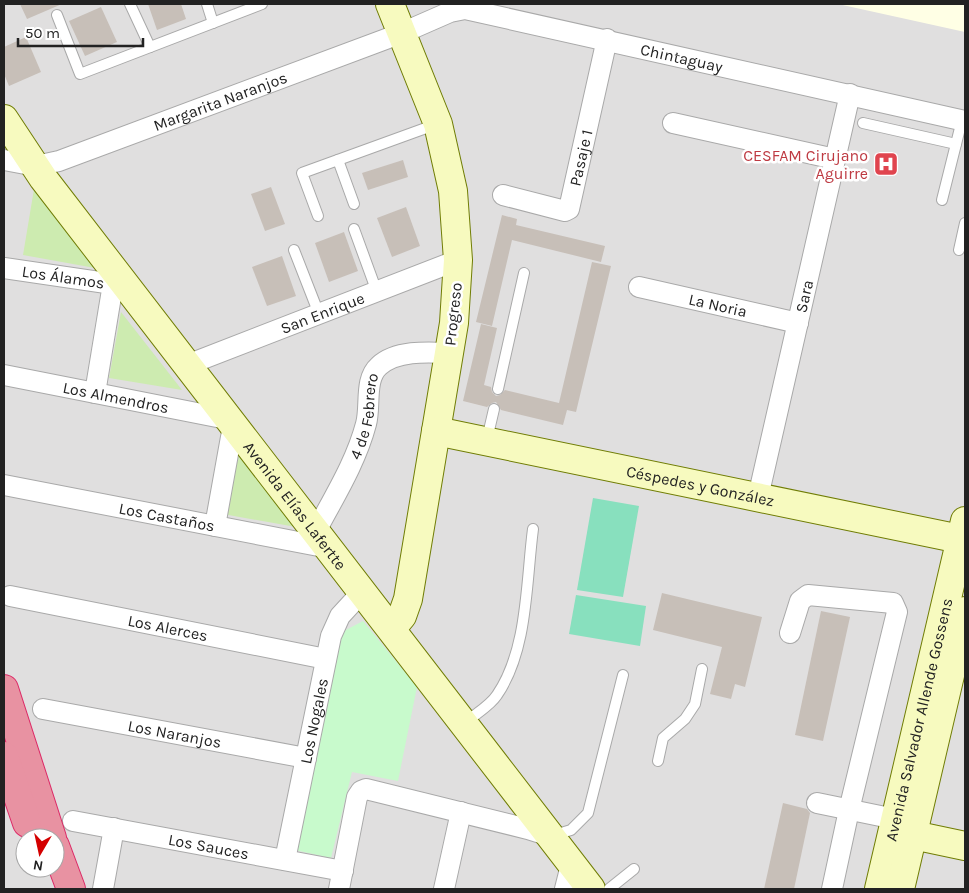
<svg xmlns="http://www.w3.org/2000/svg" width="969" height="893" font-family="Karla,sans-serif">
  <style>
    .residential { fill: #e0dfdf; fill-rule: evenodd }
    .education { fill: #ffffe5 }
    .grass { fill: #cdebb0 }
    .park { fill: #c8facc }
    .pitch { fill: #88e0be }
    .building { fill: #c7bfb8 }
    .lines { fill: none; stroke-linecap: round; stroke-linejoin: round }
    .lane-casing { stroke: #a9a9a9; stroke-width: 12 }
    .street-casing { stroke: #a9a9a9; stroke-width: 22 }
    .secondary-casing { stroke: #707d05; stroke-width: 30 }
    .highway-casing { stroke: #dc2a67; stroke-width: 30 }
    .lane { stroke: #fff; stroke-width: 10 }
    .street { stroke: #fff; stroke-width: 20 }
    .secondary { stroke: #f7fabf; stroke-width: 28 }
    .highway { stroke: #e892a2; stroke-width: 28 }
    .labels { text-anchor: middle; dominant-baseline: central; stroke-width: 5; stroke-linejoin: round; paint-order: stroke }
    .street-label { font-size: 16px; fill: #222; stroke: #fff }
    .health-label { font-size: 16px; fill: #be3a42; stroke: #fff; text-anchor: end }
  </style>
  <rect width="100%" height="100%" fill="#f2efe9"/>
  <!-- residential -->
  <path class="residential" d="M4 4H965V889H4ZM25 838H55V868H25Z"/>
  <!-- education -->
  <polygon class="education" points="838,4 965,4 965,32"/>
  <!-- grass -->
  <g class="grass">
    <polygon points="34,189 95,268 23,255"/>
    <polygon points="121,312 182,390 109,378"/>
    <polygon points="234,448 296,527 223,514"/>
  </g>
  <!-- park -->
  <polygon class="park" points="363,621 417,687 398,781 352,772 331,858 295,850 342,632"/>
  <!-- pitch -->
  <g class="pitch">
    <polygon points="593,498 639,506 623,597 577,590"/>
    <polygon points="576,595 646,606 640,646 569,634"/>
  </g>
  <!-- building -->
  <g class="building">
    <polygon points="20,4 62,4 27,19"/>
    <polygon points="148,4 181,4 186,19 157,30"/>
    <polygon points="101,7 117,42 85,56 69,21"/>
    <polygon points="26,37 41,72 9,86 4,74 4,47"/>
    <polygon points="403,160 408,177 368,190 362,173"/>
    <polygon points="271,187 285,224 265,231 251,194"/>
    <polygon points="406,207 420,246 392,257 377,218"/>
    <polygon points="502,215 517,219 516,225 605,246 601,262 512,240 492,326 476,322"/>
    <polygon points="344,232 358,271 329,282 315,243"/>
    <polygon points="282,256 296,296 267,306 252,267"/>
    <polygon points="592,262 611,266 576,412 567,410 563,425 501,410 496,402 492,403 487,407 463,401 481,324 497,328 484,385 491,387 492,392 496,396 500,395 505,390 559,403"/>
    <polygon points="662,593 762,617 745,687 735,684 731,699 710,694 722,647 653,630"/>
    <polygon points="821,611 850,617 823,741 795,735"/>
    <polygon points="783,803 807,809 810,813 794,889 764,889"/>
  </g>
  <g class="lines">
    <defs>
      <g id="lane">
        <polyline points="130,4 150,47"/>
        <polyline points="207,4 213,23"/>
        <polyline points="57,15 80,74 262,4"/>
        <polyline points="863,123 956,144"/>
        <polyline points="338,160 354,204"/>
        <polyline points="942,200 962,120"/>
        <polyline points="318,216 302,173 437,124"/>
        <polyline points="354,229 377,292"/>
        <polyline points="294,250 319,314"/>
        <polyline points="959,250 965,223"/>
        <polyline points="498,389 524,273"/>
        <polyline points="487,439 494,409"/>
        <path d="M465 723C475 714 490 706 497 695 528 650 526 582 533 529"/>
        <polyline points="658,761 663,738 685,719 695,704 702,669"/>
        <polyline points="551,836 571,830 588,813 623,675"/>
        <polyline points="609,889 634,869"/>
      </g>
      <g id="street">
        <polyline points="673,123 835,159"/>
        <path id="s1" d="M4 160 36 166 59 161 402 33 450 12 465 9 965 121"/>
        <path id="s2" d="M503 195 565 211 569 209 607 39"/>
        <path id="s3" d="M4 268 113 284 121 278"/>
        <path id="s4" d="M639 287 798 323"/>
        <path id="s5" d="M187 365 458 260"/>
        <path id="s6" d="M4 375 227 419"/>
        <polyline points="95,393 113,284"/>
        <path id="s7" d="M4 485 329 548"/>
        <path id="s8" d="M758 497 850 94"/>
        <polyline points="215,526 233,426"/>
        <path id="s9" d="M316 531C334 497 356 462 366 424 371 406 364 379 379 366 396 350 428 352 449 353"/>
        <path id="s10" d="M10 596 326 659"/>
        <polyline points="790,633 800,601 808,595 893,603 897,612 849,810 832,889"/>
        <path id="s11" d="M43 709 306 758"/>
        <polyline points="817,803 895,819"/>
        <path id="s12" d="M73 821 343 871"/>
        <path id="s13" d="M285 860 331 636 340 616 363 591"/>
        <polyline points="103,889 114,828"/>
        <polyline points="339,889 357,797 361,791 366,789 528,829 550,836"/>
        <polyline points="444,889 461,812"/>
        <polyline points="565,889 571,865"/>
      </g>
      <g id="secondary">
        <polyline points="390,4 438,124 453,191 458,260 454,323 408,599 402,616 392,628"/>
        <path id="s14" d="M4 119 43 178 591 889"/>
        <path id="s15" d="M436 431 965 540"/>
        <polyline points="913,835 965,846"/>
        <path id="s16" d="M879 889 965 521"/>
        <polyline points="900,889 965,611"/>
      </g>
      <g id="highway">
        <polyline points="4,689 52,838"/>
        <polyline points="4,756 27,823"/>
        <polyline points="55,846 71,889"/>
      </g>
    </defs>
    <!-- lane casing -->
    <use href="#lane" class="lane-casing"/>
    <!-- street casing -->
    <use href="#street" class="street-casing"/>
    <!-- secondary casing -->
    <use href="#secondary" class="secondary-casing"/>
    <!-- highway casing -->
    <use href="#highway" class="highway-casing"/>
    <!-- lane -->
    <use href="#lane" class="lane"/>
    <!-- street -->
    <use href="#street" class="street"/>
    <!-- secondary -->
    <use href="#secondary" class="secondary"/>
    <!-- highway -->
    <use href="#highway" class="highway"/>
  </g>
  <!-- icons -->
  <defs>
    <symbol id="hospital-square" viewBox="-11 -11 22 22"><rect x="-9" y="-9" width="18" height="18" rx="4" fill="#e0444e" stroke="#fff"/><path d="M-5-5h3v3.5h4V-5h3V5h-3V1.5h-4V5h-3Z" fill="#fff"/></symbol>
  </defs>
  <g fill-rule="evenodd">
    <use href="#hospital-square" x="872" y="150" width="28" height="28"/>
  </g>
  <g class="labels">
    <!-- street labels -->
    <g class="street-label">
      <text stroke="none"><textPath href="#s1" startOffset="712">Chintaguay</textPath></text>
      <text stroke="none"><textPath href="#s1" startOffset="228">Margarita Naranjos</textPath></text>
      <text stroke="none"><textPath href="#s2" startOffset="121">Pasaje 1</textPath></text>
      <text stroke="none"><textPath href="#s3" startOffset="60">Los Álamos</textPath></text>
      <text stroke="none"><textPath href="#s8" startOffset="206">Sara</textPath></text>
      <text stroke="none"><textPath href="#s4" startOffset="81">La Noria</textPath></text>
      <text stroke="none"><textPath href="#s5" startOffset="145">San Enrique</textPath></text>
      <text transform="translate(453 314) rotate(-84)">Progreso</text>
      <text stroke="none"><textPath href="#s6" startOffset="114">Los Almendros</textPath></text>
      <text stroke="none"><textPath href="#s9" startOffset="126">4 de Febrero</textPath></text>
      <text stroke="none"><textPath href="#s15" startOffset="270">Céspedes y González</textPath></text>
      <text stroke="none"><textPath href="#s14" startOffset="484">Avenida Elías Lafertte</textPath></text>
      <text stroke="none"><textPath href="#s7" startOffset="166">Los Castaños</textPath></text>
      <text stroke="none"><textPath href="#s10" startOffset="161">Los Alerces</textPath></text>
      <text stroke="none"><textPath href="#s16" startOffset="174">Avenida Salvador Allende Gossens</textPath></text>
      <text stroke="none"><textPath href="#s13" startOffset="142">Los Nogales</textPath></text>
      <text stroke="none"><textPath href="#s11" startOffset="134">Los Naranjos</textPath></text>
      <text stroke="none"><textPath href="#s12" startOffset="138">Los Sauces</textPath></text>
    </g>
    <!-- health labels -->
    <g class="health-label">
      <text x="868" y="155">CESFAM Cirujano<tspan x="868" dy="18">Aguirre</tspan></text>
    </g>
  </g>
  <!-- border -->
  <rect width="969" height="893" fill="none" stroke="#222222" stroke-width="10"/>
  <!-- north arrow -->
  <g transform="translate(40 853) rotate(189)"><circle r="24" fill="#ffffff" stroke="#a7a7a7"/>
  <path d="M0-4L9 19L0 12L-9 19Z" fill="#d40000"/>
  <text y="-8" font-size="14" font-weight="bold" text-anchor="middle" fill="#222222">N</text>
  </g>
  <!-- scale -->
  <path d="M18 38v8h125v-8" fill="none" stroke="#222222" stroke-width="2.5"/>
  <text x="25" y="38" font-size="15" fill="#222222" stroke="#ffffff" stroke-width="4" paint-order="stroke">50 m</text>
</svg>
